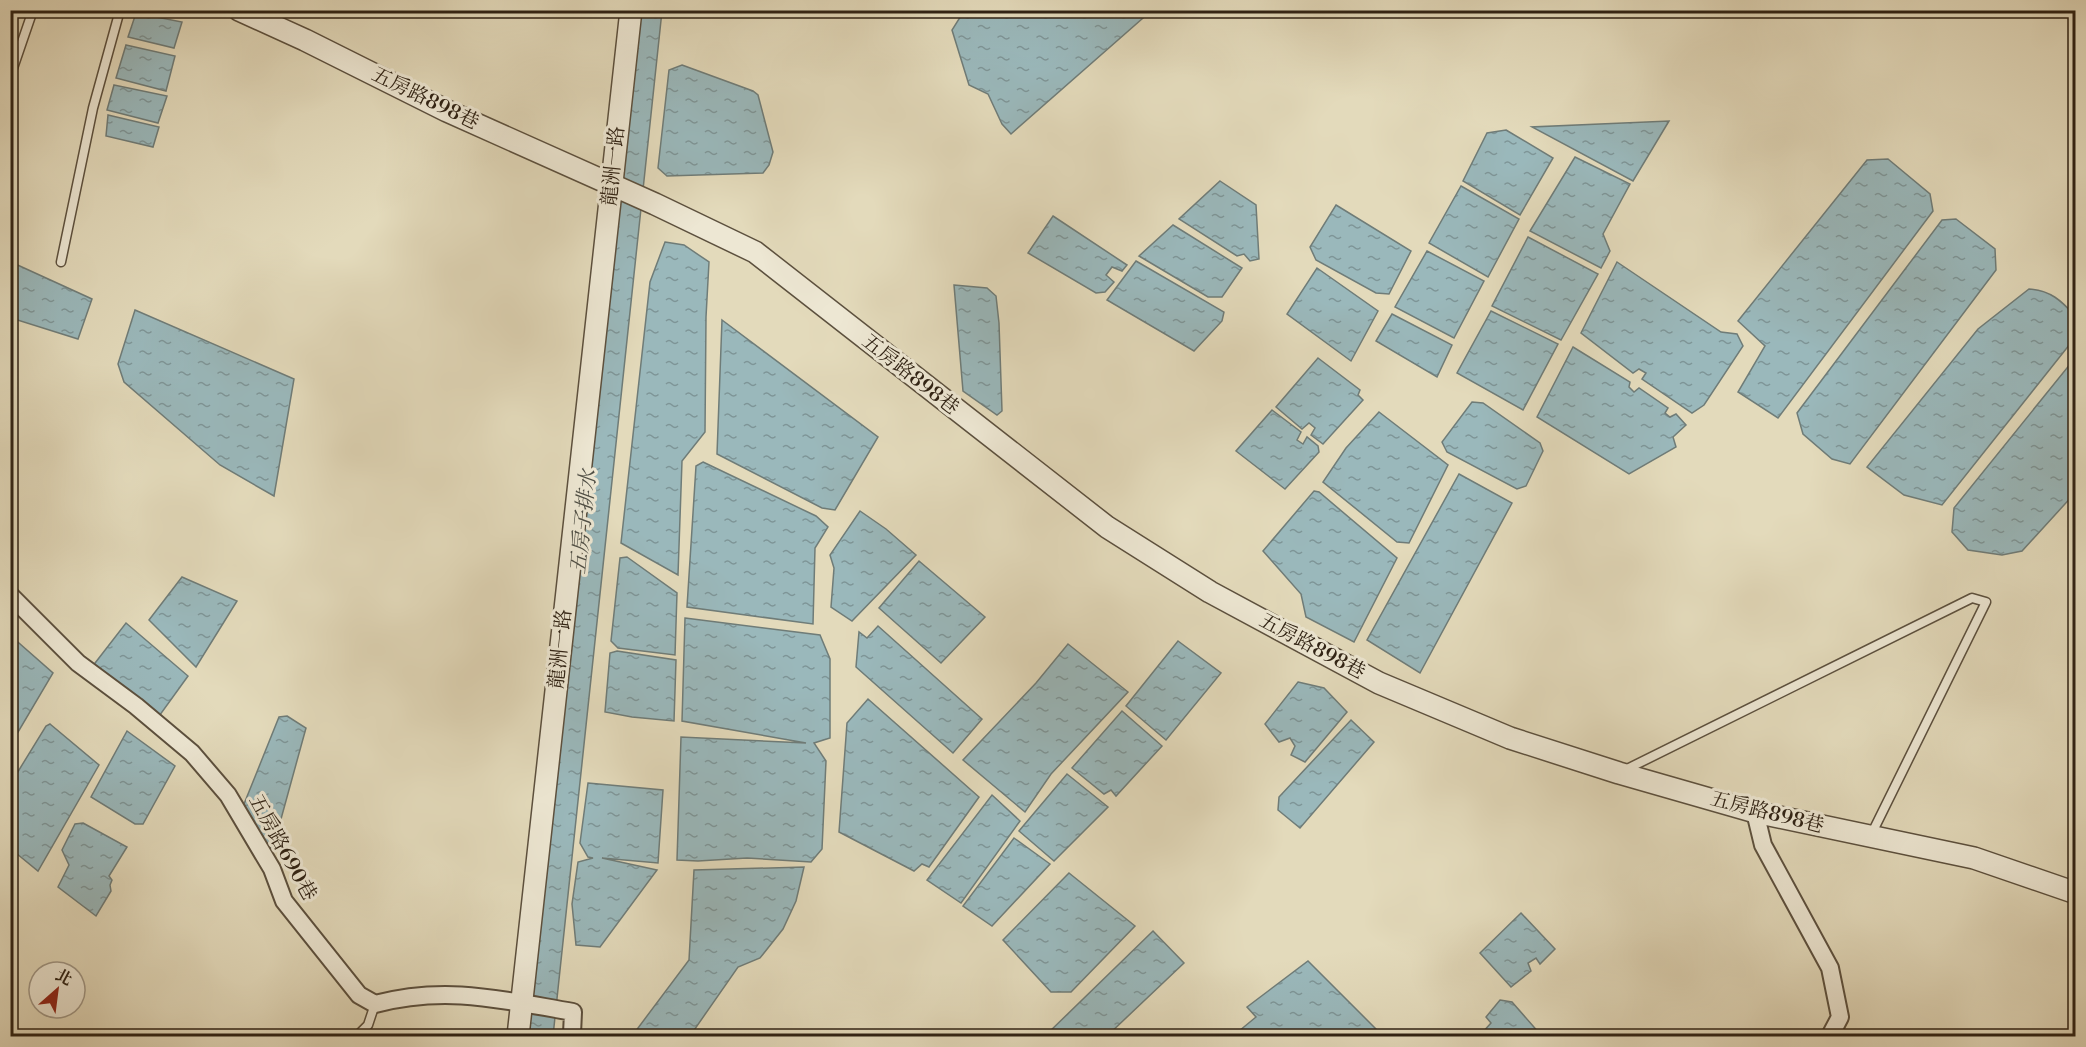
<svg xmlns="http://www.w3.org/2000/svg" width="2086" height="1047" font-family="'Libre Bodoni','Noto Serif TC',serif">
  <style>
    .water { fill: url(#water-ripples); stroke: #6f7c78; stroke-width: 1.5 }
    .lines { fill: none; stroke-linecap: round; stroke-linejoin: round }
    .service-casing { stroke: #5c503e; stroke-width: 11 }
    .minor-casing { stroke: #5c503e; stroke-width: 20 }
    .tertiary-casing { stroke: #5c503e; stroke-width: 24 }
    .service { stroke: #ede7d3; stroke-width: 8 }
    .minor { stroke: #ede7d3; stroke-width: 16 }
    .tertiary { stroke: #ede7d3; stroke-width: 21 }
    .labels { text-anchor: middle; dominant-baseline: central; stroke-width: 6; stroke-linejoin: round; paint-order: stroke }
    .street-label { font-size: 20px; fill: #2f2214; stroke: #ede7d3 }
    .water-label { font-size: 21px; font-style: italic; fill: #4f4f46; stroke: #ede7d3 }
  </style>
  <defs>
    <pattern id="water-ripples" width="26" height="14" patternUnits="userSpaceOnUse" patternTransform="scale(1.5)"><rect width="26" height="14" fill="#9ab8bb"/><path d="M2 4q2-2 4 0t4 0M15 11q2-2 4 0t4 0" fill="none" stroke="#7e9597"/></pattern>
  </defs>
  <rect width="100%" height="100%" fill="#e3dabb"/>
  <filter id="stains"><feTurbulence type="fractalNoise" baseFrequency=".00333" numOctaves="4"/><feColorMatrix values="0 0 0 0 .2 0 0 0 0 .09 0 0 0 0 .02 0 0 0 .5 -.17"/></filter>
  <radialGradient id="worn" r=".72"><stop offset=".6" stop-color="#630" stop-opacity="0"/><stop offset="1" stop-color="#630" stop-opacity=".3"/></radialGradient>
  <!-- water -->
  <g class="water">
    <polygon points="633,11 662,11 553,1036 524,1036"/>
    <polygon points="964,11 964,10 1151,11 1011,134 1002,124 988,94 969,85 952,30"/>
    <polygon points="136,13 182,22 174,48 128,37"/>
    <polygon points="126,45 175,56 166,91 116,78"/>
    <polygon points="682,65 753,91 758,95 773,152 769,165 763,173 667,176 658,168 669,70"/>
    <polygon points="114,85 167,96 158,123 107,110"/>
    <polygon points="108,115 159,127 153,147 106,136"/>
    <polygon points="1669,121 1633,181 1532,127"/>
    <polygon points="1506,130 1553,158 1520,215 1463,181 1487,133"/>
    <polygon points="1575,157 1630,184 1603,234 1610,251 1601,268 1530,231"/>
    <polygon points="1888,159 1930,194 1933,211 1778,418 1738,392 1765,346 1738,321 1867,160"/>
    <polygon points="1220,181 1256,205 1259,259 1250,261 1244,254 1237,256 1179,219"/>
    <polygon points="1461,186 1519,219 1488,277 1429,243"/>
    <polygon points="1336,205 1411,251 1389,294 1376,293 1316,260 1310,247"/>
    <polygon points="1053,216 1127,265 1122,271 1112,267 1106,275 1114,282 1105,292 1096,293 1028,253"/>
    <polygon points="1956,219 1995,249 1996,270 1850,464 1832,459 1803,434 1797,413 1942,220"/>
    <polygon points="1173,225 1242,268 1222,297 1208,297 1139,256"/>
    <polygon points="1528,237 1598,274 1561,340 1492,306"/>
    <polygon points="665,242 684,245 709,262 706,317 705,432 682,461 678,575 621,543 650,282"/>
    <polygon points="1427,251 1484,281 1454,338 1395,307"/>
    <polygon points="1136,261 1224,312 1222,321 1194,351 1107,300"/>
    <polygon points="11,262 92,299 78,339 11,318"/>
    <polygon points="1617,262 1721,332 1737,334 1743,346 1704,405 1692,413 1642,379 1646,373 1639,369 1633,373 1581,333"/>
    <polygon points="1317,268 1378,311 1351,361 1287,314"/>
    <polygon points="954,285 987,288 996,296 999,323 1002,411 997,415 963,391"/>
    <path d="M2029 289C2050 290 2062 301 2075 316L2074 339 1942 505 1904 495 1867 467 1978 329Z"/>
    <polygon points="135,310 294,379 274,496 220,465 124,382 118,364"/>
    <polygon points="1491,311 1558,344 1523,410 1457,373"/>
    <polygon points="1392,314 1452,345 1437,377 1376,341"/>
    <polygon points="722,320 878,437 835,510 822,508 717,454"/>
    <polygon points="1573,347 1630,382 1629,387 1634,392 1639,388 1668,408 1665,413 1670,417 1676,414 1686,425 1673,437 1676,447 1629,474 1537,417"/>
    <polygon points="1318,358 1360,390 1358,395 1363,400 1323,444 1311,435 1315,428 1309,423 1302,429 1276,407"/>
    <polygon points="2075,358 2075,493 2022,551 2002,555 1968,550 1952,532 1954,508"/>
    <polygon points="1472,402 1483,403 1540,443 1543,451 1526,486 1517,489 1447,452 1442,442"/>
    <polygon points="1272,410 1301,432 1297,440 1303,444 1307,437 1318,446 1319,452 1285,489 1236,451"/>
    <polygon points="1379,412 1448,465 1409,543 1397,542 1323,482 1346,448"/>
    <polygon points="703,462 816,516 828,527 815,548 813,624 687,607 696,466"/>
    <polygon points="1459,474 1512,503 1420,673 1367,640"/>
    <polygon points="1314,491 1319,492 1397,558 1354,642 1306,617 1301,594 1263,551"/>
    <polygon points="860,511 886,529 916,555 852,621 831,607 834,568 830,555"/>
    <polygon points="627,557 677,593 675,655 618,648 611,641 620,558"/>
    <polygon points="919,561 985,617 941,663 879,608"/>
    <polygon points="182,577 237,601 196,667 149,620"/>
    <polygon points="685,618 820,635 830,659 830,738 814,743 826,761 822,849 811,862 747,858 698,861 677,860 681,737 806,743 682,721"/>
    <polygon points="126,623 188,676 157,719 92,667"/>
    <polygon points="878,626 982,719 953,753 856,667 859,632 867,638"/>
    <polygon points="11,636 53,673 11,744"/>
    <polygon points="1178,641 1221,673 1166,740 1126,706"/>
    <polygon points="1068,644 1128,692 1051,774 1025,812 963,760 1036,683"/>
    <polygon points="617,651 676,660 674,721 632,717 605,712 610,653"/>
    <polygon points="1298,682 1324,688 1347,712 1305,762 1291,755 1295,746 1290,738 1279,742 1265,724"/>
    <polygon points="868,699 979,797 929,867 922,864 914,871 839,832 847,723"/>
    <polygon points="1122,711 1162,746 1116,796 1111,790 1104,794 1072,768"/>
    <polygon points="287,716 306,728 270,859 242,809 279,717"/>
    <polygon points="1351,720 1374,742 1300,828 1278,810 1279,797"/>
    <polygon points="50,724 99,765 38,871 11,849 11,783 46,726"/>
    <polygon points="127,731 175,766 143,824 135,824 91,797"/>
    <polygon points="1067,774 1108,807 1054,861 1019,831"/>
    <polygon points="588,783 663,790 658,863 602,858 657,870 600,947 576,945 572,904 578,862 593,858 588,857 580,843"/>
    <polygon points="992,795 1020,821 961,903 927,880"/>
    <polygon points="83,823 127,847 109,876 112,880 110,885 111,891 96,916 58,887 69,865 62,850 75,824"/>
    <polygon points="1014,838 1050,864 992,926 963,906"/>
    <polygon points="804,867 796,901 783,929 760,958 738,967 690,1036 632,1036 689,960 694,870"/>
    <polygon points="1069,873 1135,926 1071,992 1051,992 1003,940"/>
    <polygon points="1521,913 1555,949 1540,964 1536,958 1528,963 1531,971 1511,987 1480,953"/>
    <polygon points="1153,931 1184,963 1107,1036 1045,1036"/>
    <polygon points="1308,961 1383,1036 1233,1036 1256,1017 1247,1007"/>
    <polygon points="1500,1000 1512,1002 1540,1034 1538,1036 1468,1036 1474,1031 1481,1034 1491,1023 1486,1017"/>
  </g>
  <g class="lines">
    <defs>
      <g id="service">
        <polyline points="10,77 33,10"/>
        <polyline points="61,262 93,108 120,10"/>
        <polyline points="1625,770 1972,598 1986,602 1871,835"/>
        <polyline points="357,1036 368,1025 375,1004"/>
      </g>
      <g id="minor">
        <path d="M10 595 78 663 136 706 192 753 228 795 272 869 284 901 359 995 375 1004C447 985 502 1000 573 1012L572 1034 574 1036"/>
        <polyline points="1755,812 1763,845 1830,968 1840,1017 1830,1036"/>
      </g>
      <g id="tertiary">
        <polyline points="239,10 305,40 447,111 655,204 755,252 1107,527 1210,592 1379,683 1510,738 1619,773 1755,812 1974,858 2076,893"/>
        <polyline points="518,1036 631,10"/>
      </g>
    </defs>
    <!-- service casing -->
    <use href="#service" class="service-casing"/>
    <!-- minor casing -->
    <use href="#minor" class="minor-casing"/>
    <!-- tertiary casing -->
    <use href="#tertiary" class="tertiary-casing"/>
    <!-- service -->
    <use href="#service" class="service"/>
    <!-- minor -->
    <use href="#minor" class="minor"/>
    <!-- tertiary -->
    <use href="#tertiary" class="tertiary"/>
  </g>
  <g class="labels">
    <!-- street labels -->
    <g class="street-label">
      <text transform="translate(425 99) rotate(26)">五房路898巷</text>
      <text transform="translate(614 166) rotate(-84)">龍洲一路</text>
      <text transform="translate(910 375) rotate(38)">五房路898巷</text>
      <text transform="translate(1312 647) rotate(28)">五房路898巷</text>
      <text transform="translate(561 649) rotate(-84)">龍洲一路</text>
      <text transform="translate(1767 813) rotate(14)">五房路898巷</text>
      <text transform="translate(282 848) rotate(61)">五房路690巷</text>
    </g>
    <!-- water labels -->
    <g class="water-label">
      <text transform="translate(584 522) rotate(-84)">五房子排水</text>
    </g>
  </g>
  <!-- margin -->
  <rect width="2086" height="1047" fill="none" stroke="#e3dabb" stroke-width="36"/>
  <rect x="12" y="12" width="2062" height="1023" fill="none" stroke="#2f2214" stroke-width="3"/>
  <rect x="18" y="18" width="2050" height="1011" fill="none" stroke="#2f2214" stroke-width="1.5"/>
  <!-- north arrow -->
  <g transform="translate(57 990) rotate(28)"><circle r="28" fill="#ede7d3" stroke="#a19887" stroke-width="1.5"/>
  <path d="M0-4.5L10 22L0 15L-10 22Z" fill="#8f2418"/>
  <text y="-9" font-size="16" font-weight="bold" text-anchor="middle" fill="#2f2214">北</text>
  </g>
  <rect width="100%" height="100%" filter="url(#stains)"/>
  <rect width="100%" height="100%" fill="url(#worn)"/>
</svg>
